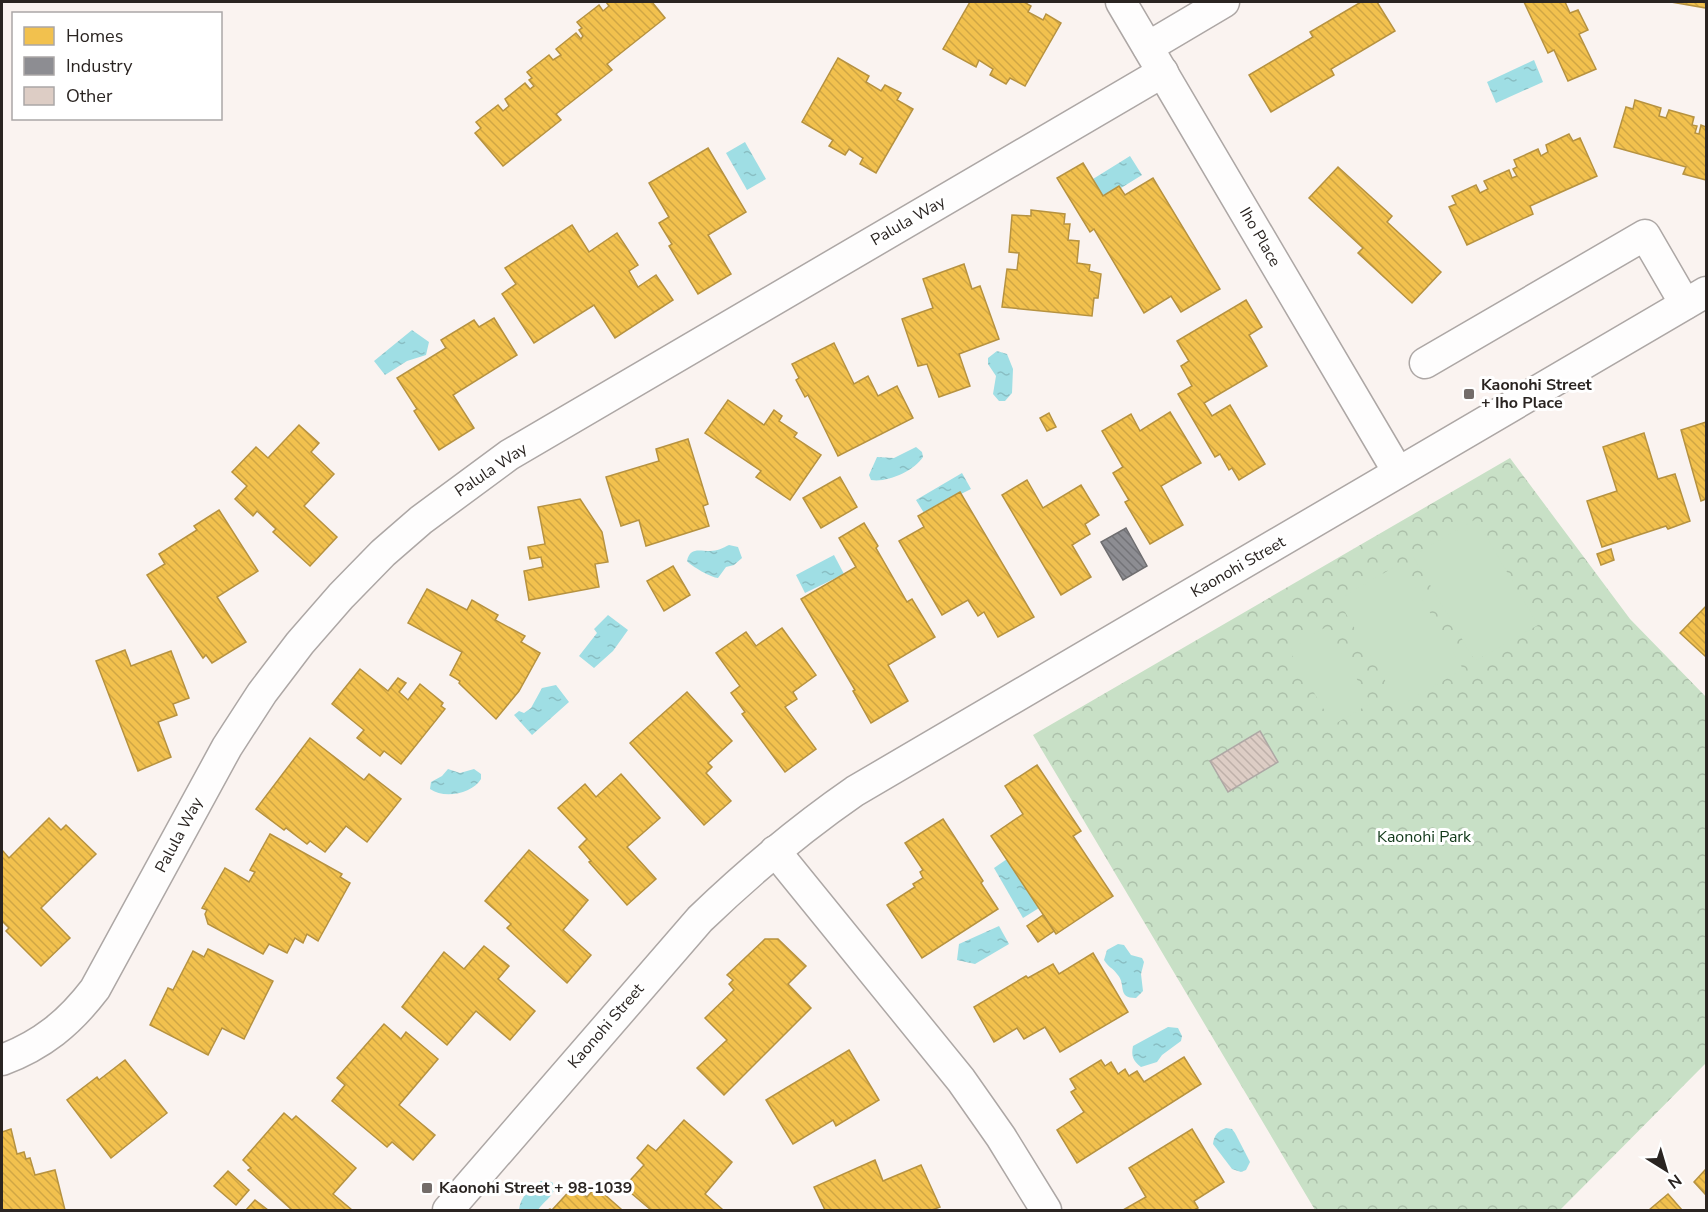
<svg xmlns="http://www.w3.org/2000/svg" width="1708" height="1212" font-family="'Nunito Sans',sans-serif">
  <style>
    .forest { fill: url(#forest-crowns) }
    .garden { fill: #c8e0c6 }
    .water { fill: url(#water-ripples) }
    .homes { fill: url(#homes-back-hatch); stroke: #b69240; stroke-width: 1.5 }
    .industry { fill: url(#industry-back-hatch); stroke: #6f6e70; stroke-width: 1.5 }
    .building { fill: url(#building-back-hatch); stroke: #aea8a5; stroke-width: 1.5 }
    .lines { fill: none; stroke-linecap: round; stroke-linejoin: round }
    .minor-casing { stroke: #ada7a5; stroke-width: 33 }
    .minor { stroke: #fefdfd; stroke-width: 30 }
    .poi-dot { fill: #736c69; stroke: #fff; stroke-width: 2 }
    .labels { text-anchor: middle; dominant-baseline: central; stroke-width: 6; stroke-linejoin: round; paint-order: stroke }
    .street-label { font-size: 16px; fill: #2a2421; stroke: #fff }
    .poi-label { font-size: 16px; font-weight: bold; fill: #2a2421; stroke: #fff; text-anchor: start }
    .park-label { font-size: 16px; fill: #0f3717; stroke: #fff }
  </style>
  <defs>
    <pattern id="forest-crowns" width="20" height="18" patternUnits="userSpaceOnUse" patternTransform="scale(1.5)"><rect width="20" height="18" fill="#c8e0c6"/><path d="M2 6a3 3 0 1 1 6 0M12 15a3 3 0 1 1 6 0" fill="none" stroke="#acc0aa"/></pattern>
    <pattern id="water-ripples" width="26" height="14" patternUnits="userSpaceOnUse" patternTransform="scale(1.5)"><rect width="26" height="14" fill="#9fdee4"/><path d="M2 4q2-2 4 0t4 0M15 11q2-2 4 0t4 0" fill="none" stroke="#89bec3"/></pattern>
    <pattern id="homes-back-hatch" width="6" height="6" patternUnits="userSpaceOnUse" patternTransform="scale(1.5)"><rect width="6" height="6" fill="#f2c14e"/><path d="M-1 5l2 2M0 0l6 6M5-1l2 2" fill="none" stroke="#d0a644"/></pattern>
    <pattern id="industry-back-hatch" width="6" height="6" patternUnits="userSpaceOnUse" patternTransform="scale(1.5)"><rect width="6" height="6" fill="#8d8d92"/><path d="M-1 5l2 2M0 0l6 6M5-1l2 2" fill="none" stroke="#737377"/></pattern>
    <pattern id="building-back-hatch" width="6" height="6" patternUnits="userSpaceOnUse" patternTransform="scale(1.5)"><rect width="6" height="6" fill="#ddcdc5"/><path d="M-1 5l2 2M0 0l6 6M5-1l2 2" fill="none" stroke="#beb0a9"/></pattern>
  </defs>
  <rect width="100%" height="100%" fill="#faf3f0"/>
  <!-- forest -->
  <polygon class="forest" points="1510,458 1630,619 1706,697 1706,1063 1560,1210 1315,1210 1033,735"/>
  <!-- garden -->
  <g class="garden">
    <polygon points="1476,519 1538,625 1475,661 1413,556"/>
    <polygon points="1401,563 1463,669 1400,706 1338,600"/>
    <polygon points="1326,627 1371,703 1333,725 1289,650"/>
  </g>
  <!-- water -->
  <g class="water">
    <polygon points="1534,60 1543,82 1496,103 1487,82"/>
    <polygon points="745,142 766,179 747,190 726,153"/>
    <polygon points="1130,156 1142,175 1121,188 1119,186 1103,196 1093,179"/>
    <polygon points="412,330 429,342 426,355 407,361 385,375 374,361"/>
    <polygon points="997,351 1007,354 1013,369 1012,393 1005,401 999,401 993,394 996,376 988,364 988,358"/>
    <path d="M916 447 922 452 923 457C914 471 887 483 871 480L869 475 877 457 894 458Z"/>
    <polygon points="962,473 971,489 961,494 960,492 924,513 916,500"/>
    <path d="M729 545 738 547 742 558 734 565 726 567 718 578C712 578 691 566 687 561 690 547 699 551 710 551 717 551 723 548 729 545Z"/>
    <polygon points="834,555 844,574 805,593 796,575"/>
    <polygon points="608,615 628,630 613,651 594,668 579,656 597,633 594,629"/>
    <polygon points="556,685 569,702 532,735 514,715 519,711 524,713 531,708 542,688"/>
    <path d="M448 769 460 773 474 769 481 774V779C472 794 444 799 430 789L431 782 442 776Z"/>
    <polygon points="1007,859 1039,908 1023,918 994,868"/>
    <polygon points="999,926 1009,944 975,964 957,960 959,944"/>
    <path d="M1118 944 1124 945 1131 955 1142 958 1144 962 1141 974 1143 991 1136 998C1116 998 1127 984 1117 974 1113 968 1108 967 1104 960L1107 950Z"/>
    <path d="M1168 1027 1178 1028 1182 1036 1181 1041 1162 1055 1157 1062 1141 1067C1133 1061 1131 1056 1133 1046Z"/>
    <path d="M1226 1128 1232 1129 1235 1133 1250 1162 1246 1170 1241 1172 1232 1169 1213 1144C1214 1135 1218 1131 1226 1128Z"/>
    <path d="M541 1181 552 1182C560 1193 544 1200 538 1210H519C520 1197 530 1188 541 1181Z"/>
  </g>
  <!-- homes -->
  <g class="homes">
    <polygon points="606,2 652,2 665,18 607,64 612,70 556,114 561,120 503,166 475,133 481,128 476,122 498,105 503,111 509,106 505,99 525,83 530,89 534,86 529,80 532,78 527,72 549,55 553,60 561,55 556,49 576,33 581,39 583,36 579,30 582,28 577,22 599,5 603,11 609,6"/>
    <polygon points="970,2 1024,2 1031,6 1028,12 1043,20 1046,14 1061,23 1025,86 1010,78 1006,84 990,75 993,69 979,60 976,67 943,49"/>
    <polygon points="1361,2 1377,2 1395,31 1331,69 1334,75 1271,112 1249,75 1313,37 1310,32"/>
    <polygon points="1524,2 1565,2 1570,13 1578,10 1588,30 1579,34 1596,69 1568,81 1554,50 1548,53"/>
    <polygon points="1671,2 1706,2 1706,8"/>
    <polygon points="838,58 869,76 866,82 881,91 885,85 901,93 897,100 913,109 876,173 860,164 863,158 849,149 845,155 829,146 833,140 802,122"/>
    <polygon points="1635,100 1661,108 1659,116 1666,118 1669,110 1694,117 1692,125 1697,126 1695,133 1699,134 1701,125 1706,127 1706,180 1683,174 1686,167 1614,147 1626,107 1633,109"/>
    <polygon points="1569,134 1573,141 1580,138 1597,176 1530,206 1533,214 1467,245 1449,207 1456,204 1452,196 1476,185 1480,193 1488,189 1484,181 1509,170 1512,178 1517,176 1513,169 1517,167 1514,160 1538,149 1541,156 1548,152 1546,145"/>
    <polygon points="708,148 746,212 708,235 731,274 698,294 669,246 672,244 659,223 669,217 649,183"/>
    <polygon points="1083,163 1103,196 1119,186 1125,195 1153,178 1220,289 1181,312 1171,296 1144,313 1094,229 1090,232 1057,178"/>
    <polygon points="1338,167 1392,216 1387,222 1441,272 1412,303 1358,253 1363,248 1309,198"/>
    <polygon points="1031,210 1065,214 1064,224 1070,224 1068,240 1079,241 1077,263 1090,265 1089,271 1101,274 1098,298 1094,298 1092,316 1002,307 1007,269 1017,270 1019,253 1009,252 1012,215 1031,216"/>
    <polygon points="572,225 589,252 617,233 638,265 629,271 638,287 656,275 673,300 615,338 594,305 534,343 502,294 516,284 505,268"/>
    <polygon points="964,264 972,289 980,286 999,339 959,354 970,386 939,397 927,364 918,366 902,319 933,308 923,279"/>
    <polygon points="1246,300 1262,327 1249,335 1267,366 1204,403 1212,416 1230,405 1265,464 1239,480 1232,468 1229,470 1220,454 1215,457 1178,394 1192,386 1181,366 1189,361 1177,341"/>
    <polygon points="494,318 517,355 453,395 474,428 439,450 414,411 417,409 397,378 446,348 441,340 474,320 479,327"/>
    <polygon points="834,343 854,384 868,376 878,396 897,386 913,418 838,456 808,395 805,397 796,380 799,378 792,364"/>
    <polygon points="728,400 764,425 774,410 782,416 779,421 797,433 794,437 821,455 790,500 756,477 761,471 705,433"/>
    <polygon points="1170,412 1201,463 1161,486 1183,525 1150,544 1125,502 1129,500 1113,473 1123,467 1102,431 1131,414 1140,431"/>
    <polygon points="1049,413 1056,427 1047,431 1040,418"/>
    <polygon points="1706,422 1706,499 1701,501 1681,430"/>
    <polygon points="299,425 319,443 311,452 334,474 304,506 337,537 310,566 273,532 276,529 257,511 253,516 235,499 247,486 232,472 256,447 268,458"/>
    <polygon points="1644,433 1658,479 1675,474 1690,521 1668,529 1666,526 1602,547 1587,501 1617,491 1603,447"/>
    <polygon points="688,439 708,504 703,506 709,526 646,546 639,520 621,526 606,477 659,461 656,449"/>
    <polygon points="840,477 857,507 821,528 803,498"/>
    <polygon points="1027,480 1043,508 1081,485 1099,515 1085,524 1090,534 1072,545 1091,577 1061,595 1002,495"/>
    <polygon points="960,492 1034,617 998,637 984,612 978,616 968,600 942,615 899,541 924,527 918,516"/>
    <polygon points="580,499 602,532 608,562 595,564 599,587 529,600 524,571 543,567 541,557 530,559 528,547 545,544 538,507"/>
    <polygon points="219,510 258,571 217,597 246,642 212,663 206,655 203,658 147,575 165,564 159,554 197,530 194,526"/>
    <polygon points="864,523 878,546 876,548 907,602 912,599 935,637 888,665 908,701 871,723 853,691 855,690 801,599 856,567 839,538"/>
    <polygon points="1611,549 1614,560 1601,565 1597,554"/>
    <polygon points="673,566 690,595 664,611 647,581"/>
    <polygon points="427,589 467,610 472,600 498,615 495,620 525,636 521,642 540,653 519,691 496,719 459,683 460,681 450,675 462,652 408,623"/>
    <polygon points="1706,606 1706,655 1705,656 1680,633"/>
    <polygon points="782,628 816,675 793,692 797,699 785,707 816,749 785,772 742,714 745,712 731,693 740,686 716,653 746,632 756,646"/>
    <polygon points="125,650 131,666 171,651 189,698 173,704 177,715 158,722 171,757 138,771 96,661"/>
    <polygon points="360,669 388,691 398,678 406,683 399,692 408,700 420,684 443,703 441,706 445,709 401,764 384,751 380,756 357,738 364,730 332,704"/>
    <polygon points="687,692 732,741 708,763 712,767 706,773 731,801 704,825 630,743"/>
    <polygon points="310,738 364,780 369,774 401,799 367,842 346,826 325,852 310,841 307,844 286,828 284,830 256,809"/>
    <polygon points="1037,765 1081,831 1073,836 1113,896 1056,934 991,836 1023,814 1005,786"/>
    <polygon points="621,774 660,818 627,847 656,879 627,905 589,862 591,861 579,847 587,839 558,808 585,784 596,797"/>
    <polygon points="49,818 61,830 66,825 96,854 41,908 70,938 41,966 6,931 9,928 2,921 2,850 9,858"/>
    <polygon points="943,819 983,881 981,883 998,909 922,958 887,905 915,887 913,884 923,878 920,872 923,870 905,843"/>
    <polygon points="270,834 342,874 340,877 350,883 318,941 307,934 303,943 295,938 287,953 269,944 263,954 208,924 205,914 207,910 202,908 225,868 249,882 255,872 250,870"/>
    <polygon points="529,850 588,900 563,930 591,955 567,983 507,928 511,924 485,901"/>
    <polygon points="1043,915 1054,931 1038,942 1027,926"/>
    <polygon points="765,939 778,939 806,966 788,984 811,1008 724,1095 697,1068 727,1040 705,1018 734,990 729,984 733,980 727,975"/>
    <polygon points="484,946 509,966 498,979 535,1011 510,1040 476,1011 447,1045 402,1007 444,952 464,969"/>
    <polygon points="208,949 273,981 244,1039 222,1028 208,1055 150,1025 168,988 173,990 193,951 204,957"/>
    <polygon points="1093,953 1128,1012 1060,1052 1045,1027 1024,1039 1017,1028 994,1042 974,1007 1026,976 1028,978 1053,964 1059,974"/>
    <polygon points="384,1024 401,1039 406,1032 438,1059 399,1105 435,1135 413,1160 392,1142 387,1147 332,1101 345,1085 337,1078"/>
    <polygon points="849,1050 879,1100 836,1126 833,1120 793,1144 766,1100"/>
    <polygon points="1184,1057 1201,1084 1077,1163 1057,1130 1084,1112 1071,1092 1076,1089 1070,1079 1101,1060 1105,1066 1111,1062 1118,1074 1125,1069 1129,1076 1137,1071 1144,1082"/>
    <polygon points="125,1060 167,1113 111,1158 67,1100 97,1077 99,1080"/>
    <polygon points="284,1113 292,1120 296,1116 356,1168 333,1194 352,1210 292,1210 248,1170 251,1168 243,1160"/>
    <polygon points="684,1120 732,1162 705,1194 722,1209 720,1210 651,1210 624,1187 644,1165 637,1158 648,1145 656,1151"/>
    <polygon points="11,1129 17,1154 24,1152 26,1159 30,1158 35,1175 55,1170 65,1210 2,1210 2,1132"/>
    <polygon points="1192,1129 1224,1182 1194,1201 1198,1208 1194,1210 1123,1210 1146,1197 1129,1168"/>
    <polygon points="875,1160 883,1181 921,1165 940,1207 932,1210 825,1210 814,1187"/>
    <polygon points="1706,1169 1706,1195 1694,1182"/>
    <polygon points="228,1171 249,1190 236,1205 214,1186"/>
    <polygon points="574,1186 587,1197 596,1187 621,1209 619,1210 548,1210 550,1209 552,1210"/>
    <polygon points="1668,1194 1682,1210 1649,1210"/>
    <polygon points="255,1200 268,1210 246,1210"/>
  </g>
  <!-- industry -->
  <polygon class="industry" points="1126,528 1147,566 1123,580 1101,542"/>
  <!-- building -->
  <polygon class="building" points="1260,731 1278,762 1228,792 1210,761"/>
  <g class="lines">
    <defs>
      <g id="minor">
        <polyline points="1121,2 1398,472"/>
        <polyline points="1148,47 1224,2"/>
        <polyline points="1425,363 1645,235 1685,304"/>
        <polyline points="775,851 961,1080 1001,1137 1046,1210"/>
        <path d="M2 1060C42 1045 69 1023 95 989L227 747 262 693 300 643 341 596 383 553 421 520 509 455 1163 72"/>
        <path d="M448 1210 700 919C749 872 800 829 855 791L1706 292"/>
      </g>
    </defs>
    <!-- minor casing -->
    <use href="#minor" class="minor-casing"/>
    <!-- minor -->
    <use href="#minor" class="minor"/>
  </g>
  <!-- markers -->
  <g class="poi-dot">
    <rect x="1463" y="388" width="12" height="12" rx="3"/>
    <rect x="421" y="1182" width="12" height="12" rx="3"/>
  </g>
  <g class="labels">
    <!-- street labels -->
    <g class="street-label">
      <text transform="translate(908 221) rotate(-30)">Palula Way</text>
      <text transform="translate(1260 237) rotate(60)">Iho Place</text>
      <text transform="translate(491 470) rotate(-34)">Palula Way</text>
      <text transform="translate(1238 567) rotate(-30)">Kaonohi Street</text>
      <text transform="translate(179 835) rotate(-62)">Palula Way</text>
      <text transform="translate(606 1026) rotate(-49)">Kaonohi Street</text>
    </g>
    <!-- poi labels -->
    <g class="poi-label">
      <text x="1481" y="385">Kaonohi Street<tspan x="1481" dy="18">+ Iho Place</tspan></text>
      <text x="439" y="1188">Kaonohi Street + 98-1039</text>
    </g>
    <!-- park labels -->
    <g class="park-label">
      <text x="1424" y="837">Kaonohi Park</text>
    </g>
  </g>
  <!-- border -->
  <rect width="1708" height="1212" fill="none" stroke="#2a2421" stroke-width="6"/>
  <!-- legend -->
  <rect x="12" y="12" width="210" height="108" fill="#ffffff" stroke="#aaa7a6" stroke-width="1.5"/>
  <rect x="24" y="27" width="30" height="18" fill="#f2c14e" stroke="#aaa7a6" stroke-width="1.5"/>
  <text x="66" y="42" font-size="18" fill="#2a2421">Homes</text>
  <rect x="24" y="57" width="30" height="18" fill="#8d8d92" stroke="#aaa7a6" stroke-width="1.5"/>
  <text x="66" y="72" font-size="18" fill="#2a2421">Industry</text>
  <rect x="24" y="87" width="30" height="18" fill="#ddcdc5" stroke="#aaa7a6" stroke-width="1.5"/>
  <text x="66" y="102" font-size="18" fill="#2a2421">Other</text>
  <!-- north arrow -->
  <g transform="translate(1666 1170) rotate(143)" stroke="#ffffff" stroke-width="4.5" paint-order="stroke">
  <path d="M0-4.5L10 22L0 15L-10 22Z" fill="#2a2421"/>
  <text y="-9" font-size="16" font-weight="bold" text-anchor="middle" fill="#2a2421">N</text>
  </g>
</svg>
